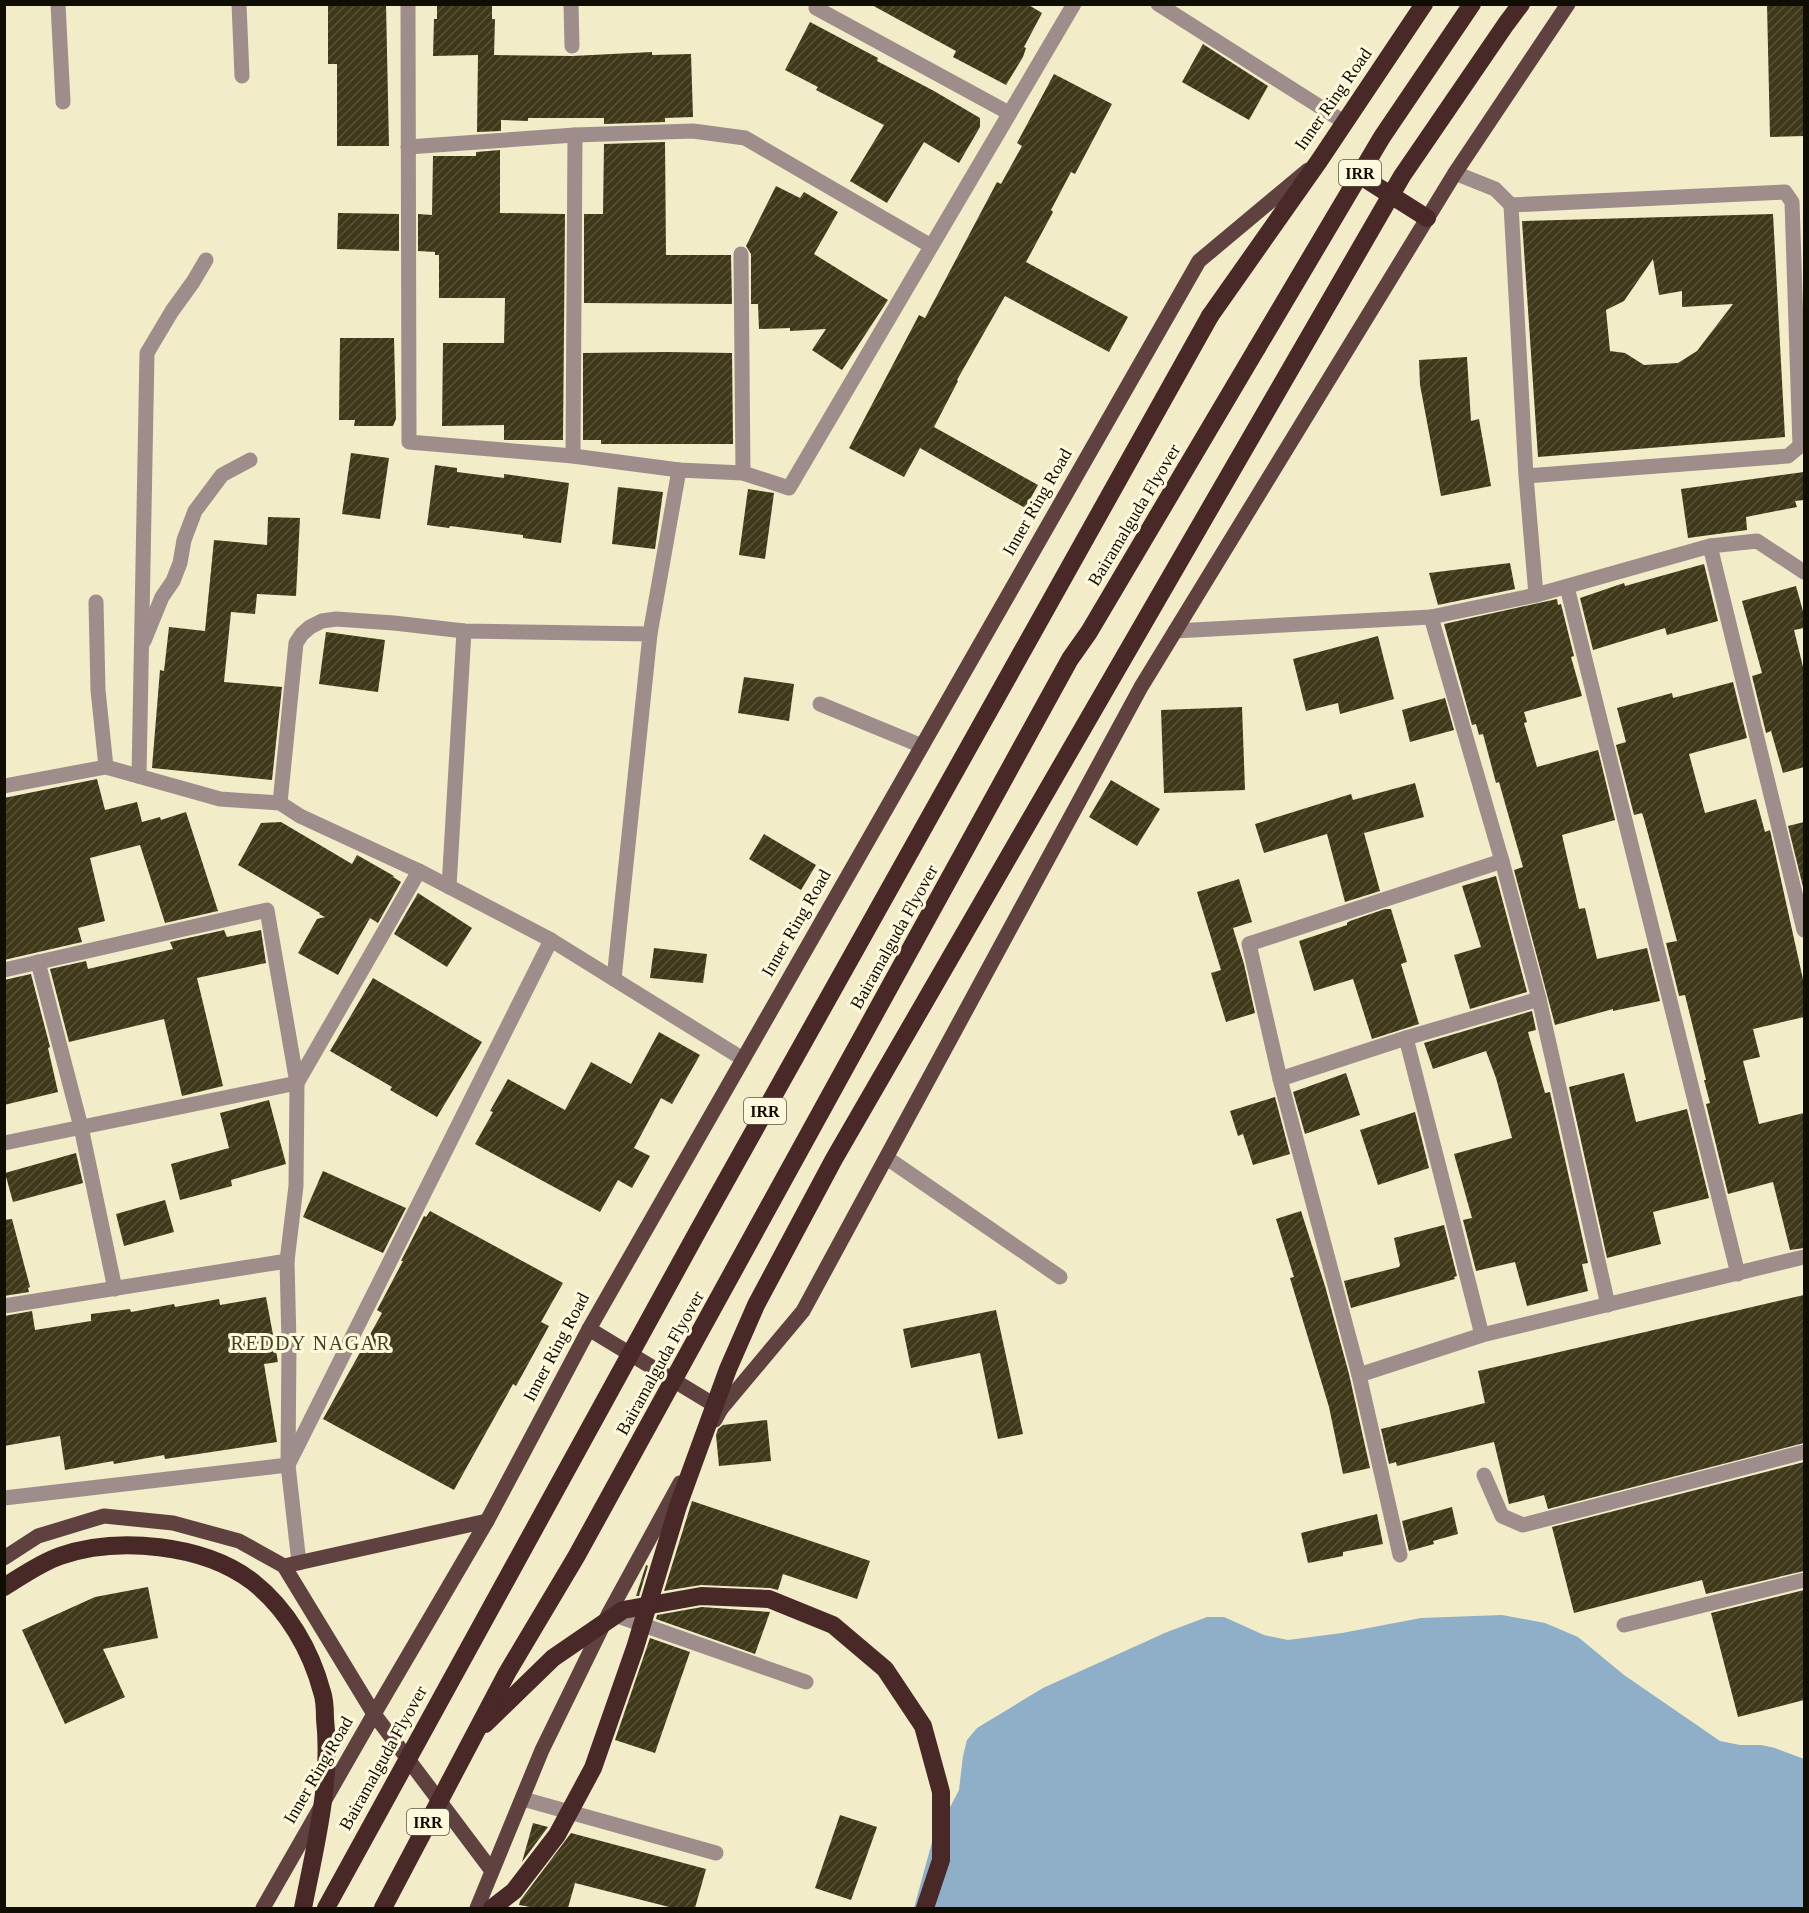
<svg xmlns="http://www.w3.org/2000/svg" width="1809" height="1913" font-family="Georgia,serif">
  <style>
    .water { fill: #8eafc7 }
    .building { fill: url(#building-hatch); fill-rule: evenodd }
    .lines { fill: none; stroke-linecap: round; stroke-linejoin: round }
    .minor { stroke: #9f8d8c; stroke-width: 15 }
    .major { stroke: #5f4240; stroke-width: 15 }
    .highway { stroke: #482927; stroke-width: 18 }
    .highway-bridge { stroke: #482927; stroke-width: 18 }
    .labels { text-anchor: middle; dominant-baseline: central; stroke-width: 6; stroke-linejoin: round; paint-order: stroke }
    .shield { fill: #fef9dc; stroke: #575444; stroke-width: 1.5 }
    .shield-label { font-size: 16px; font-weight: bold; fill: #100d03 }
    .street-label { font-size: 18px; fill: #100d03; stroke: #fef9dc }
    .neighbourhood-label { font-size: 20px; letter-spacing: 1.5px; fill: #463f21; stroke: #fef9dc }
  </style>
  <defs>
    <pattern id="building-hatch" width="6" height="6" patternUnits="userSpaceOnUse" patternTransform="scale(1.5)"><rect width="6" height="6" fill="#3f391a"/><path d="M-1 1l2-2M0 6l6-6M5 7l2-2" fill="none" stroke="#575239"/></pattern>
  </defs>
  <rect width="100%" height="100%" fill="#f2ecc8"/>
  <!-- water -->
  <polygon class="water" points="1502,1615 1545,1623 1578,1637 1624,1675 1720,1741 1740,1745 1761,1745 1775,1748 1804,1759 1804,1908 914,1908 932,1842 959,1790 963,1756 967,1740 977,1728 1043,1688 1167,1632 1207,1617 1224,1617 1264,1635 1288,1640 1342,1633 1421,1618"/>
  <!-- building -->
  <g class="building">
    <polygon points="328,4 386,4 389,146 337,146 337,64 328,64"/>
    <polygon points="437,4 492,4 492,19 495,19 494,55 572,56 652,52 652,55 691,54 693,117 665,118 665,122 604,124 604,118 528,118 528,121 501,120 501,131 477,132 478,55 433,56 434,19 437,19"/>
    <polygon points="870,4 1027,4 1042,13 1024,47 1026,48 1023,57 1006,85 953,57 956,51"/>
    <polygon points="1767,4 1804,4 1804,136 1770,137"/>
    <polygon points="810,22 878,58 877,61 934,91 980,118 980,127 959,163 924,142 887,203 850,181 884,125 816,90 818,87 785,70"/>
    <polygon points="1203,44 1268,86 1249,120 1182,82"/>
    <polygon points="1054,74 1112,104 1075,174 1071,172 1051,210 1053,212 1026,262 1128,317 1109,352 1005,296 957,380 958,381 934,427 1038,485 1025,508 920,448 904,477 849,448 919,315 925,318 997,182 1001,184 1022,146 1017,143"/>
    <polygon points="665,142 666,255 731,255 732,304 584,303 584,214 603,214 604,144"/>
    <polygon points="500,150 500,213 565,214 563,440 504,440 504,425 442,426 443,343 504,343 505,298 439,298 439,255 435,255 435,252 418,251 418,214 432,215 433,156 476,156 476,152"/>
    <polygon points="776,186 800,198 804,192 838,212 814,254 888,300 842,370 812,350 826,329 790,331 790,328 759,329 758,304 751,304 751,254 746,246"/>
    <polygon points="338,213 399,214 399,251 337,249"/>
    <path d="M1773 214 1785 437 1538 457 1522 221ZM1653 259 1659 295 1682 291V307L1733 304 1697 351 1678 363 1644 365 1625 353 1610 351 1606 310 1624 301Z"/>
    <polygon points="340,338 394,338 396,419 393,426 354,426 355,420 339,420"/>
    <polygon points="667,352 732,353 733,444 601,444 601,440 583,440 583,353"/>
    <polygon points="1467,357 1471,421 1479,419 1491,486 1441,496 1420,385 1419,360"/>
    <polygon points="351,453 389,458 380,519 342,514"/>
    <polygon points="435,465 457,468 457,472 504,478 504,474 569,483 561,543 523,538 523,535 450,526 449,528 427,525"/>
    <polygon points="1804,472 1804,500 1795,501 1797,507 1746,517 1747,530 1688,538 1681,489"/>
    <polygon points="618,487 663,492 655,549 612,544"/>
    <polygon points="748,489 774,493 765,559 739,555"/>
    <polygon points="268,517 300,518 296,596 257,594 255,614 231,612 224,682 282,687 272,780 152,768 160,670 164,671 169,627 205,631 214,540 267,545"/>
    <polygon points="1510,563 1515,589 1438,605 1429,573"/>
    <polygon points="1704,564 1718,621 1667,635 1665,628 1593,650 1580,598 1624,583 1625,586"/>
    <polygon points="1796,586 1804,615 1804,628 1794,630 1804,671 1804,767 1783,773 1771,731 1766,733 1752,676 1762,673 1742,601"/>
    <polygon points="1557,599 1558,605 1561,604 1574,656 1571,657 1582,696 1524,712 1527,722 1524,723 1537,767 1598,750 1615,820 1562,835 1579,909 1585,908 1597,959 1647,948 1660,1001 1613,1011 1613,1009 1555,1025 1514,870 1523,867 1499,782 1496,783 1483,734 1479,735 1476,724 1472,725 1444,624"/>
    <polygon points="326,632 385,640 378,692 319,684"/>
    <polygon points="1378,636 1394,699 1340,714 1338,703 1306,711 1293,659"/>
    <polygon points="744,677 794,684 789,721 738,713"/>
    <polygon points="1733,682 1747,738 1689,754 1705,813 1756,799 1765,832 1770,830 1804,984 1804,1017 1753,1029 1760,1057 1743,1061 1759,1124 1804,1113 1804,1248 1790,1250 1773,1182 1728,1194 1706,1104 1710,1103 1704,1080 1706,1080 1685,995 1679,996 1666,943 1677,941 1644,819 1642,813 1634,815 1616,745 1626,742 1617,708 1672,693 1673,698"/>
    <polygon points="1445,698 1454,730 1410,742 1402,710"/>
    <polygon points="1242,707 1245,790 1164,793 1161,710"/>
    <polygon points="97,779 105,810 137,802 142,822 160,817 161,820 186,812 218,911 165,923 140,845 90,858 105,921 78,928 82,942 4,960 4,798"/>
    <polygon points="1111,780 1160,809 1137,846 1089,817"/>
    <polygon points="1415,783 1424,817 1364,833 1380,891 1345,902 1327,834 1264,853 1255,824 1351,794 1353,800"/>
    <polygon points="281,822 352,864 357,855 394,876 393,877 401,882 378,923 370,918 338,975 298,953 317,919 325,917 319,914 320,913 238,865 261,823"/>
    <polygon points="1804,822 1804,891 1788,826"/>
    <polygon points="764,834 816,865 801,890 749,859"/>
    <polygon points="1496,876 1527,992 1470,1009 1454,955 1481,947 1462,886"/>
    <polygon points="1239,879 1252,922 1233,928 1244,964 1255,1013 1226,1022 1211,973 1221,970 1197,892"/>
    <polygon points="418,893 472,928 447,967 394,934"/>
    <polygon points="1385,909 1391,909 1407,962 1401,964 1419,1024 1372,1039 1353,979 1314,991 1299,941 1347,925 1347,923 1350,921"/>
    <polygon points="224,930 227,937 261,930 266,963 197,978 223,1086 182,1096 164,1019 69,1042 50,969 86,961 88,969 173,949 170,942"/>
    <polygon points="654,948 707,954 703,983 650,978"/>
    <polygon points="31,974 50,1047 48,1048 58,1092 4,1105 4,980"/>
    <polygon points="373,978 482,1042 437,1117 390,1090 392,1087 330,1051"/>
    <polygon points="1532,1011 1536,1030 1528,1032 1545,1093 1550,1092 1588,1263 1582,1264 1588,1291 1527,1306 1515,1262 1476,1271 1463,1220 1472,1218 1454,1154 1512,1138 1496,1078 1486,1051 1433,1069 1424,1043"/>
    <polygon points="659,1032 700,1055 672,1104 661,1098 634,1148 650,1156 632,1188 618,1180 600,1212 475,1144 493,1112 490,1111 508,1079 565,1110 591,1062 631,1084"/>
    <polygon points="1346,1073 1360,1115 1305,1134 1293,1092"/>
    <polygon points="1624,1073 1636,1122 1687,1109 1709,1198 1653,1212 1661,1244 1607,1258 1569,1087"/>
    <polygon points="1275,1097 1290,1154 1253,1165 1243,1134 1238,1136 1230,1111"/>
    <polygon points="269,1100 286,1164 231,1180 232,1186 180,1200 171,1164 229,1148 220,1113"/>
    <polygon points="1415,1112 1429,1168 1378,1185 1360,1130"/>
    <polygon points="76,1153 83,1183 13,1202 5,1173"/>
    <polygon points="323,1171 406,1208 383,1253 303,1217"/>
    <polygon points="165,1200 174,1232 124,1246 116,1214"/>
    <polygon points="430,1211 563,1283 541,1322 549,1326 516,1386 513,1384 454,1490 323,1419 382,1313 377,1310 403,1261 401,1261 424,1216 426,1217"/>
    <polygon points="1301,1211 1325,1286 1349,1374 1370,1468 1343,1474 1329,1407 1290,1278 1294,1277 1276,1219"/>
    <polygon points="12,1219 30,1287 28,1288 29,1292 4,1296 4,1220"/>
    <polygon points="1444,1225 1457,1276 1454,1277 1455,1279 1351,1308 1344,1281 1399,1267 1400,1265 1394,1238"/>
    <polygon points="1804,1295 1804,1443 1548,1509 1544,1495 1509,1504 1494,1442 1397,1466 1396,1462 1389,1464 1381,1429 1485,1403 1478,1371"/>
    <polygon points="266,1297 278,1362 264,1364 277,1442 165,1459 164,1455 114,1464 113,1461 65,1470 60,1436 4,1446 4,1316 32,1311 35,1330 91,1321 91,1314 130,1309 131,1312 174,1304 175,1307 219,1299 220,1305"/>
    <polygon points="996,1310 1023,1434 998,1439 980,1353 911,1368 903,1329"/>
    <polygon points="767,1420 771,1461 719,1466 716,1435 718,1429 723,1425"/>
    <polygon points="1804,1462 1804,1571 1706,1594 1702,1580 1574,1613 1552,1527"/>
    <polygon points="692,1501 870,1561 857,1599 783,1574 778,1590 770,1588 701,1585 664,1591"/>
    <polygon points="1452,1507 1458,1534 1433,1541 1434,1544 1409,1551 1402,1521"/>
    <polygon points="1377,1514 1383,1544 1343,1552 1343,1556 1308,1563 1301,1533"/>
    <polygon points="646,1565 648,1566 639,1596 636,1596"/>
    <polygon points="148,1587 158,1638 103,1649 125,1697 65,1724 22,1630 95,1597"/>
    <polygon points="1804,1590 1804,1700 1738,1717 1711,1613"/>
    <polygon points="702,1607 770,1612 755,1654 656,1619 657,1615"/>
    <polygon points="650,1638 690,1652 655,1753 615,1740"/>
    <polygon points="840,1815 877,1827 851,1900 815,1888"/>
    <polygon points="533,1823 548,1827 522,1862"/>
    <polygon points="571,1833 706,1869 695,1908 673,1908 575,1883 568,1908 536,1908 519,1905 520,1901"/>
  </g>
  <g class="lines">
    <!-- minor -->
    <g class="minor">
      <polyline points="58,4 63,102"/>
      <polyline points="239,4 242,76"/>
      <polyline points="408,4 409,442 573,456 679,470 743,473 789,488 1074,4"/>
      <polyline points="571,4 572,46"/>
      <polyline points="1158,4 1344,122"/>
      <polyline points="816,8 1009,113"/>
      <polyline points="408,147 575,135 693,131 745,138 931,246"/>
      <polyline points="1455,173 1495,189 1511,205"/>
      <polyline points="741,254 743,473"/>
      <polyline points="573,456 575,135"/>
      <polyline points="1526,476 1788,456 1800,446 1792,202 1785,192 1511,205 1526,476 1536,595"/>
      <polyline points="1710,546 1804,930"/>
      <polyline points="1567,587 1738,1274"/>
      <polyline points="96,602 98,690 106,767"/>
      <polyline points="1431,617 1502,861 1539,999 1608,1305"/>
      <polyline points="1175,631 1431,617 1536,595 1710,546 1757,541 1804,572"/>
      <polyline points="650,634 679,470"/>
      <polyline points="144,641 162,597 173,581 180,563 184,540 195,511 222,475 250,460"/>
      <polyline points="820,704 922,746"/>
      <polyline points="139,776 147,353 172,311 193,282 206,260"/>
      <polyline points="4,786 106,767 220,799 280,803 300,816 419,871 551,940"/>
      <polyline points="280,803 296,643 302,634 310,627 322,621 336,619 394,623 464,631 650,634 614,979"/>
      <polyline points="449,887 464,631"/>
      <polyline points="38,962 81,1127 115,1289"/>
      <polyline points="4,970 267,910 297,1083 296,1186 287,1261 289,1343 288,1465 299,1563"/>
      <polyline points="1280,1079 1249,944 1502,861"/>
      <polyline points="4,1143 297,1083 419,871"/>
      <polyline points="887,1158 1060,1277"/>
      <polyline points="4,1306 287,1261"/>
      <polyline points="1482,1335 1406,1038 1539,999"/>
      <polyline points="1359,1375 1280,1079 1406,1038"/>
      <polyline points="289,1463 551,940 743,1059"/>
      <polyline points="1484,1475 1502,1516 1523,1525 1804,1452"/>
      <polyline points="4,1498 288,1465"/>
      <polyline points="1400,1555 1359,1375 1482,1335 1804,1257"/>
      <polyline points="609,1613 806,1682"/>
      <polyline points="1624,1625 1804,1580"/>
      <polyline points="523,1799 716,1853"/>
    </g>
    <!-- major -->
    <g class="major">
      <polyline points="589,1329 721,1409"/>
      <polyline points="715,1420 721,1409 803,1311 1141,687 1455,173 1568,4"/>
      <polyline points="4,1558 38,1536 104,1516 173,1523 239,1541 284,1566 374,1714 492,1871"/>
      <polyline points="284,1566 487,1521"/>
      <polyline points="263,1908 374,1714 487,1521 589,1329 1199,261 1308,170"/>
      <polyline points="477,1908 542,1750 609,1613 680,1483"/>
    </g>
    <!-- highway -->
    <g class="highway">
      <polyline points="1359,175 1427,218"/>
      <polyline points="1210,316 1319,161 1424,4"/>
      <polyline points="1257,348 1382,137 1472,4"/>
    </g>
    <!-- highway-bridge -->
    <g class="highway-bridge">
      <path d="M4 1587C22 1576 40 1563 60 1556 117 1536 204 1544 253 1582 287 1609 311 1650 322 1692 325 1700 325 1710 325 1719 332 1782 315 1847 303 1908"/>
      <polyline points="485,1724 553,1658 623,1610 701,1596 769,1599 833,1625 885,1669 923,1726 941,1792 941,1860 925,1908"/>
      <polyline points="326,1908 699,1229 1210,316"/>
      <polyline points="383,1908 507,1673 576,1557 1070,659 1089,632 1257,348"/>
      <polyline points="492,1908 514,1891 557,1835 593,1768 635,1648 678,1506 728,1369 756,1305 834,1159 1402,176 1506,24 1521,4"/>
    </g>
  </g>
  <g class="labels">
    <!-- shield labels -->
    <g class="shield">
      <rect x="1339" y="160" width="42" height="26" rx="4.5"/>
      <rect x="744" y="1098" width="42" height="26" rx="4.5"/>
      <rect x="407" y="1809" width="42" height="26" rx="4.5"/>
    </g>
    <g class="shield-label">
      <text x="1360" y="173">IRR</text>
      <text x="765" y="1111">IRR</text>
      <text x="428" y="1822">IRR</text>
    </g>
    <!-- street labels -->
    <g class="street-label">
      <text transform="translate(1333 99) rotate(-55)">Inner Ring Road</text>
      <text transform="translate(1037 502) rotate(-60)">Inner Ring Road</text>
      <text transform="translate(1134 515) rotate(-59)">Bairamalguda Flyover</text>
      <text transform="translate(796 923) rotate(-60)">Inner Ring Road</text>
      <text transform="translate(894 937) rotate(-61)">Bairamalguda Flyover</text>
      <text transform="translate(556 1347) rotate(-62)">Inner Ring Road</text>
      <text transform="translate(660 1363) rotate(-61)">Bairamalguda Flyover</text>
      <text transform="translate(383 1758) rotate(-61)">Bairamalguda Flyover</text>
      <text transform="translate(318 1770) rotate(-60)">Inner Ring Road</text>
    </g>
    <!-- neighbourhood labels -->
    <g class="neighbourhood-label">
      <text x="311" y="1343">REDDY NAGAR</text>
    </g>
  </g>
  <!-- border -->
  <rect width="1809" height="1913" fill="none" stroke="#100d03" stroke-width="12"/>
</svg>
